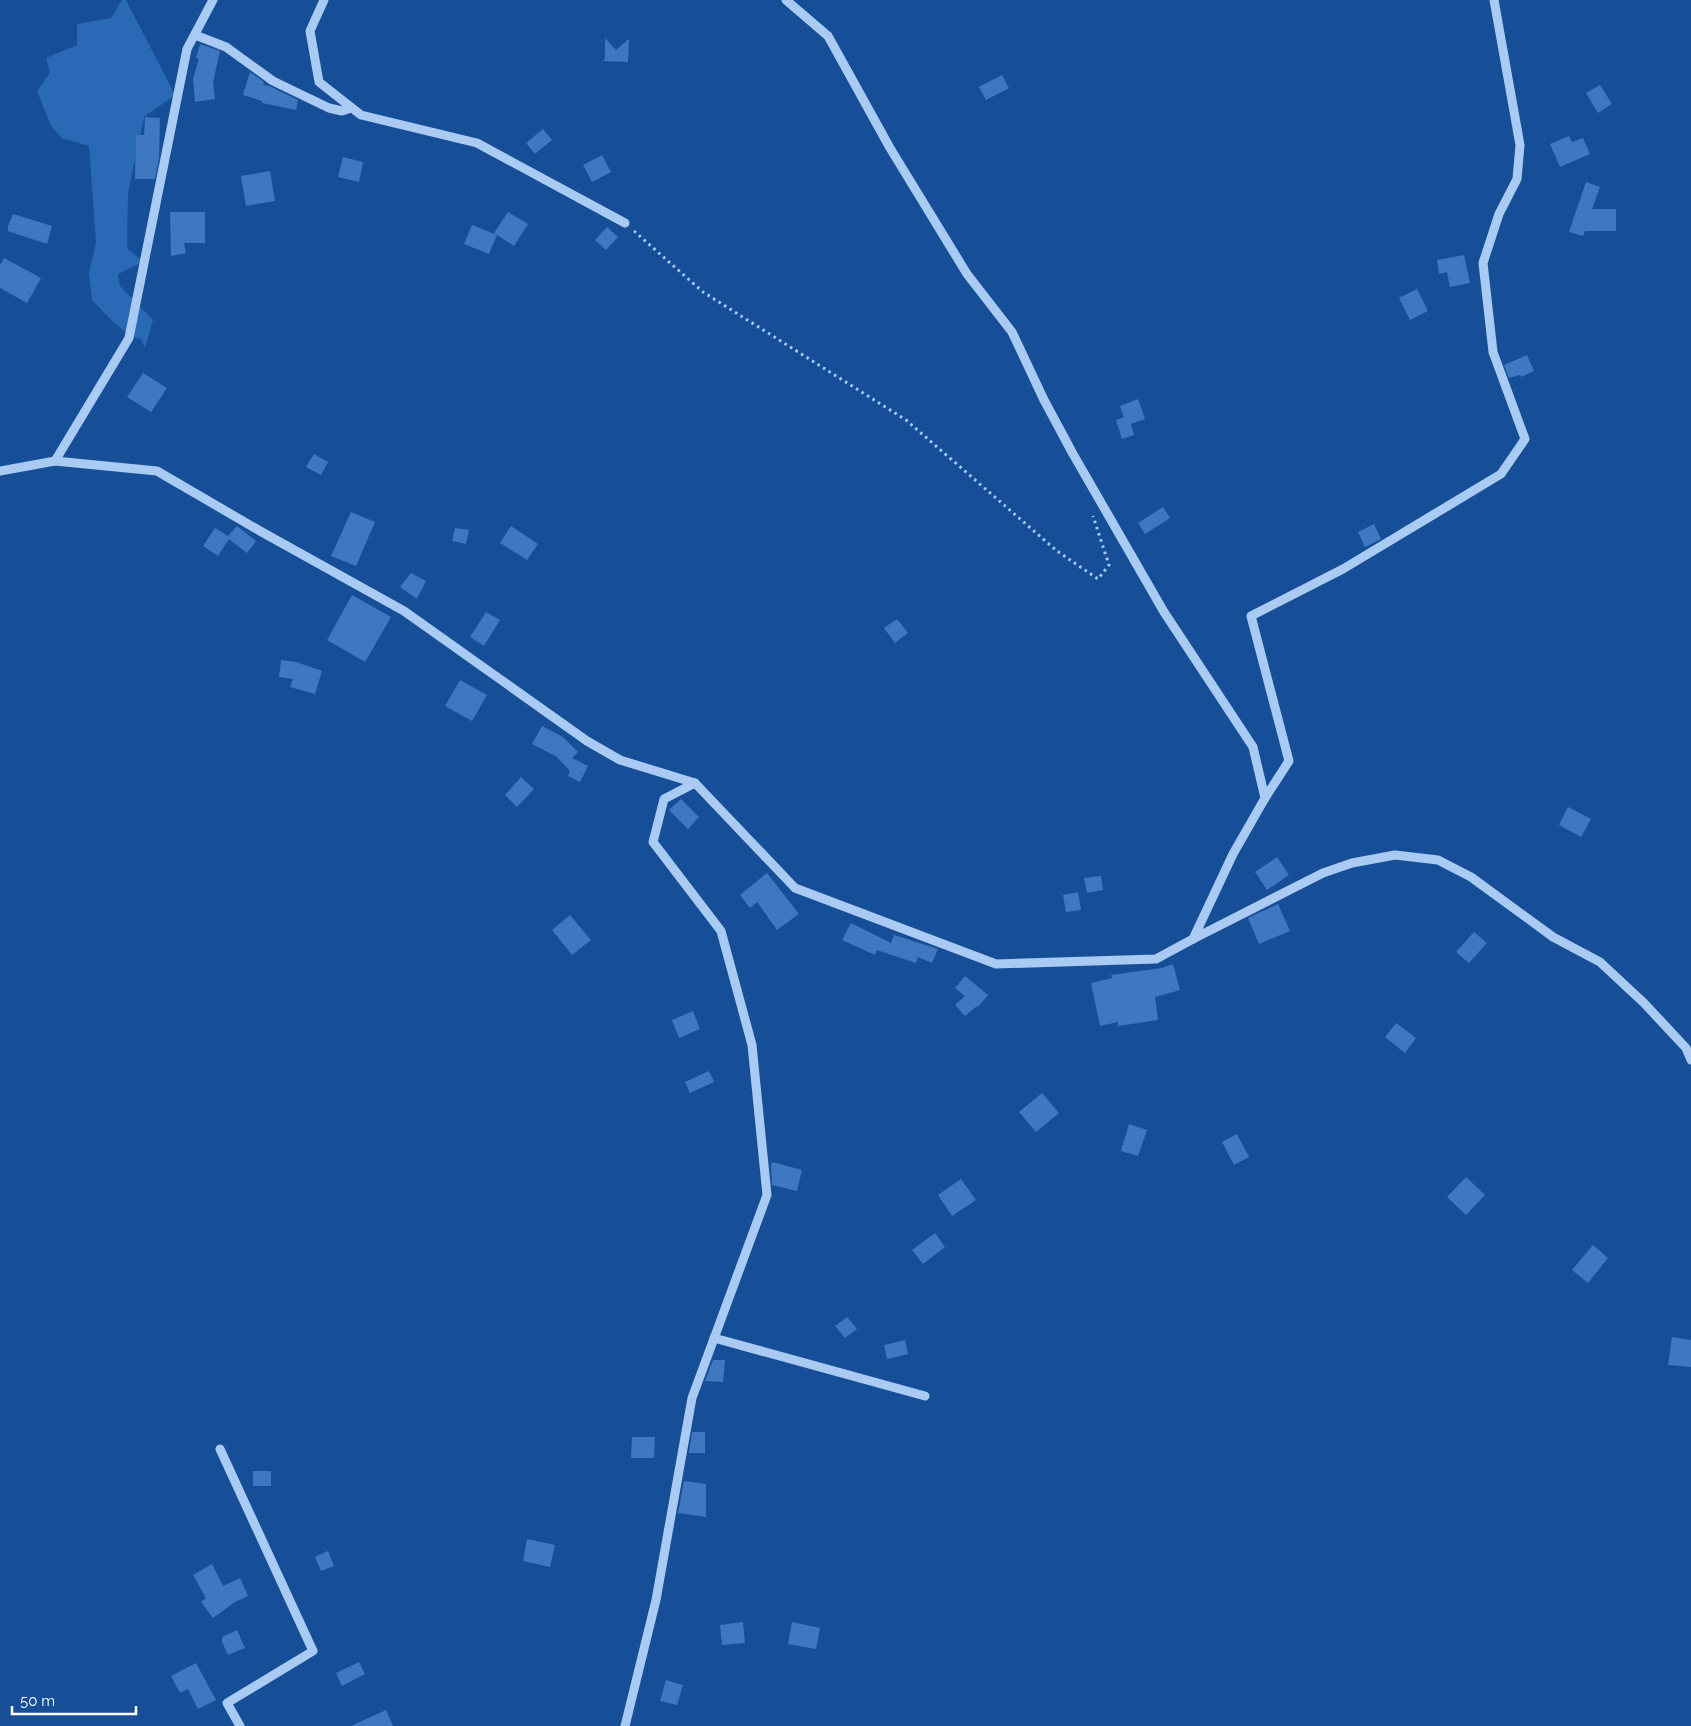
<svg xmlns="http://www.w3.org/2000/svg" width="1691" height="1726" font-family="Raleway,sans-serif">
  <style>
    .green { fill: #2969b6 }
    .building { fill: #3f78c0 }
    .lines { fill: none; stroke-linecap: round; stroke-linejoin: round }
    .path { stroke: #a9caf2; stroke-width: 3; stroke-dasharray: 2.5 4; stroke-linecap: butt }
    .minor { stroke: #a9caf2; stroke-width: 9 }
  </style>
  <rect width="100%" height="100%" fill="#164f98"/>
  <!-- green -->
  <path class="green" d="M122 0H126L175 95 144 117 128 193 127 248 143 262 118 274 120 286 153 320 145 348 141 339C125 337 103 311 92 300L89 273 96 242 89 146 62 138 51 126 37 91 50 73 46 58 77 45V24L111 18Z"/>
  <!-- building -->
  <g class="building">
    <polygon points="605,38 616,50 629,39 628,62 602,61 605,59"/>
    <polygon points="200,44 220,51 213,82 215,99 195,102 193,78 199,59 196,58"/>
    <polygon points="250,72 264,82 263,85 269,86 298,100 296,110 262,103 262,101 243,95"/>
    <polygon points="1002,75 1009,88 986,100 979,87"/>
    <polygon points="1600,85 1612,104 1598,113 1586,93"/>
    <polygon points="145,117 160,118 159,158 155,179 135,179 136,135 144,135"/>
    <polygon points="543,129 552,140 535,154 526,143"/>
    <polygon points="1569,136 1572,142 1583,138 1590,154 1560,167 1550,144"/>
    <polygon points="602,155 611,172 592,182 583,165"/>
    <polygon points="343,157 363,162 359,182 338,177"/>
    <polygon points="270,171 275,201 246,206 241,176"/>
    <polygon points="1586,182 1600,187 1592,209 1616,209 1616,231 1585,231 1583,236 1569,232"/>
    <polygon points="170,212 205,212 205,243 184,243 186,253 171,256"/>
    <polygon points="508,212 528,224 514,246 494,233"/>
    <polygon points="13,214 52,226 47,244 8,231 8,226"/>
    <polygon points="472,225 497,235 489,254 464,244"/>
    <polygon points="607,227 618,237 606,250 595,240"/>
    <polygon points="1464,255 1470,283 1450,287 1447,272 1439,274 1437,260"/>
    <polygon points="4,258 41,278 27,303 0,288 0,265"/>
    <polygon points="1417,289 1428,311 1410,320 1399,298"/>
    <polygon points="1527,355 1534,371 1521,377 1520,375 1509,378 1504,365"/>
    <polygon points="143,373 167,388 151,412 127,397"/>
    <polygon points="1138,399 1145,419 1131,424 1134,435 1122,439 1116,420 1124,417 1120,406"/>
    <polygon points="314,454 328,462 321,475 306,467"/>
    <polygon points="1163,507 1170,518 1145,534 1138,523"/>
    <polygon points="351,512 375,522 356,566 331,556"/>
    <polygon points="1374,524 1381,539 1365,547 1358,532"/>
    <polygon points="237,526 256,541 247,553 229,539 218,556 203,546 215,528 228,536"/>
    <polygon points="511,526 538,544 527,560 500,543"/>
    <polygon points="455,528 469,530 466,544 452,541"/>
    <polygon points="411,573 426,581 417,599 400,587"/>
    <polygon points="352,595 391,617 365,662 327,640"/>
    <polygon points="486,612 500,620 484,646 470,637"/>
    <polygon points="897,619 908,633 895,643 884,628"/>
    <polygon points="281,660 296,662 322,671 315,694 290,687 293,679 279,677"/>
    <polygon points="460,680 487,695 472,721 445,706"/>
    <polygon points="542,726 563,737 578,752 572,758 588,766 580,782 568,776 570,771 557,757 532,744"/>
    <polygon points="521,777 534,789 517,807 505,795"/>
    <polygon points="681,799 699,817 688,829 669,810"/>
    <polygon points="1568,807 1591,819 1581,837 1559,825"/>
    <polygon points="1277,857 1289,875 1267,890 1255,872"/>
    <polygon points="767,873 799,914 777,930 757,902 750,908 740,895"/>
    <polygon points="1101,876 1103,890 1087,893 1084,878"/>
    <polygon points="1078,892 1081,910 1066,912 1063,895"/>
    <polygon points="1278,904 1290,931 1259,944 1248,918"/>
    <polygon points="570,915 591,940 572,955 552,930"/>
    <polygon points="851,923 891,943 894,935 938,949 932,963 918,957 916,963 877,950 875,955 842,940"/>
    <polygon points="1474,932 1487,943 1469,963 1456,952"/>
    <polygon points="1173,964 1180,990 1155,997 1158,1020 1118,1026 1118,1022 1100,1026 1091,983 1112,978 1111,975 1162,968"/>
    <polygon points="965,976 988,995 978,1007 977,1006 965,1016 955,1005 965,996 955,988"/>
    <polygon points="693,1011 700,1029 679,1038 672,1020"/>
    <polygon points="1396,1023 1416,1038 1405,1053 1385,1037"/>
    <polygon points="709,1071 714,1082 690,1093 685,1082"/>
    <polygon points="1042,1093 1059,1113 1036,1132 1019,1112"/>
    <polygon points="1129,1124 1147,1130 1138,1156 1121,1151"/>
    <polygon points="1237,1134 1249,1157 1234,1165 1222,1142"/>
    <polygon points="772,1162 802,1170 797,1191 772,1185 771,1168"/>
    <polygon points="1466,1177 1485,1195 1466,1215 1447,1197"/>
    <polygon points="961,1179 976,1200 952,1216 938,1195"/>
    <polygon points="935,1233 945,1247 923,1264 912,1250"/>
    <polygon points="1593,1245 1608,1258 1588,1283 1572,1270"/>
    <polygon points="847,1317 857,1329 845,1338 835,1326"/>
    <polygon points="1672,1337 1691,1340 1691,1367 1668,1365"/>
    <polygon points="905,1340 908,1354 887,1359 884,1345"/>
    <polygon points="713,1360 725,1360 723,1382 705,1381"/>
    <polygon points="692,1432 705,1432 705,1453 689,1453"/>
    <polygon points="632,1437 655,1437 654,1458 631,1458"/>
    <rect x="253" y="1471" width="18" height="15"/>
    <polygon points="684,1481 706,1484 706,1517 678,1513"/>
    <polygon points="527,1539 555,1545 550,1567 523,1561"/>
    <polygon points="328,1551 334,1566 321,1571 315,1557"/>
    <polygon points="212,1564 223,1586 240,1578 248,1596 235,1602 213,1618 201,1602 206,1598 193,1575"/>
    <polygon points="743,1622 745,1643 722,1645 720,1625"/>
    <polygon points="792,1622 820,1628 816,1649 788,1644"/>
    <polygon points="237,1630 245,1648 228,1655 222,1642 222,1637"/>
    <polygon points="359,1662 365,1674 342,1686 336,1673"/>
    <polygon points="196,1663 216,1700 198,1709 188,1689 180,1693 171,1676"/>
    <polygon points="666,1680 683,1685 677,1705 660,1701"/>
    <polygon points="386,1710 393,1726 351,1726"/>
  </g>
  <g class="lines">
    <!-- path -->
    <polyline class="path" points="634,231 703,292 906,420 1057,551 1098,579 1109,565 1093,516"/>
    <!-- minor -->
    <g class="minor">
      <polyline points="324,0 310,31 319,82 361,115 477,143 625,223"/>
      <polyline points="786,0 828,36 890,148 967,274 1012,332 1044,400 1073,454 1164,612 1253,747 1265,798 1233,854 1193,939"/>
      <polyline points="195,35 226,47 273,81 329,108 342,111 351,108"/>
      <polyline points="55,461 129,338 187,49 213,0"/>
      <polyline points="0,471 55,461 157,471 260,531 404,611 587,741 620,760 695,783 795,888 996,964 1156,959 1193,939 1323,873 1352,863 1395,855 1438,860 1471,877 1553,937 1600,962 1644,1003 1686,1048 1691,1060"/>
      <polyline points="1265,798 1289,761 1251,616 1343,569 1501,474 1525,439 1493,352 1483,263 1499,214 1517,179 1520,145 1494,0"/>
      <polyline points="714,1338 925,1396"/>
      <polyline points="220,1449 313,1651 227,1703 240,1726"/>
      <polyline points="625,1726 656,1600 692,1398 767,1195 752,1045 721,931 653,842 664,799 695,783"/>
    </g>
  </g>
  <!-- scale -->
  <path d="M12 1706v8h124v-8" fill="none" stroke="#ffffff" stroke-width="2.5"/>
  <text x="20" y="1706" font-size="15" fill="#ffffff" stroke="#164f98" stroke-width="4" paint-order="stroke">50 m</text>
</svg>
